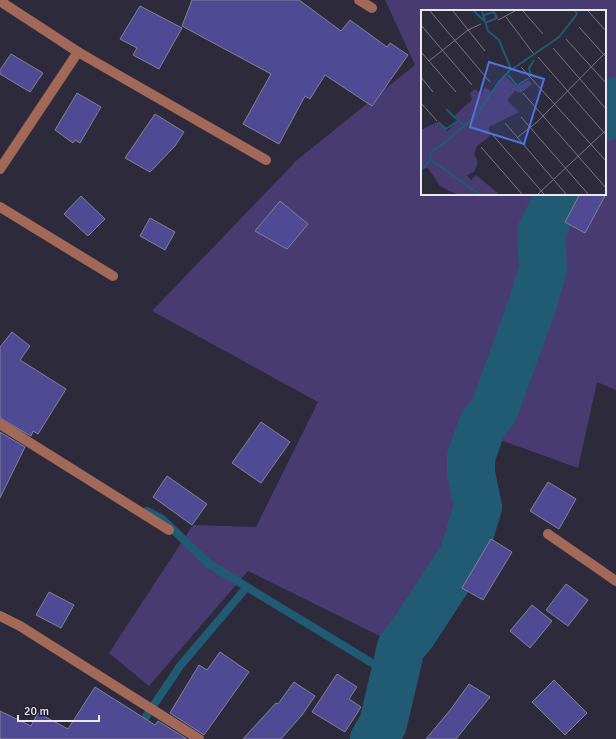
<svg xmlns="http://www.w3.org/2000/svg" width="616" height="739" font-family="Signika,sans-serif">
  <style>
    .green { fill: #483b72; fill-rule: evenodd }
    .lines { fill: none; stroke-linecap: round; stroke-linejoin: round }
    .stream { stroke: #215b73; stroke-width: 8 }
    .river { stroke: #215b73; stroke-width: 48 }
    .building { fill: #504994; stroke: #828296 }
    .minor { stroke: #a36958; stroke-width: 10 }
    .inset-river { fill: none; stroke: #215b73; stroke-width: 2 }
    .inset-road { fill: none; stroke: #797685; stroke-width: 1 }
    .view { fill: #5074df; fill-opacity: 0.15; stroke: #5074df; stroke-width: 2 }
    .inset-edge { fill: none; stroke: #eae8f3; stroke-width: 2 }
  </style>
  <rect width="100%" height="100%" fill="#2d2a3b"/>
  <!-- green -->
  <path class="green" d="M385 0H616V390L597 382 578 468 495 438 406 649 248 571 149 686 109 653 193 525 256 527 318 402 152 311 297 160 415 65ZM422 11H605V194H422Z"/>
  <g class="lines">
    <!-- stream -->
    <g class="stream">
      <polyline points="0,418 22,432"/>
      <polyline points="147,511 161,518 209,564 382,669"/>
      <polyline points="131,739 180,666 246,588"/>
      <polyline points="366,739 369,732"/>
    </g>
    <!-- river -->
    <g class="river">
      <polyline points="605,117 616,101"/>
      <polyline points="374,739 383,724 401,647 412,634 463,556 478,507 471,473 471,457 482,426 494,410 532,306 543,269 541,232 561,194"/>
    </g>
  </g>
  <!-- building -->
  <g class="building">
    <polygon points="192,0 299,0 341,31 350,20 387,47 390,43 408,55 372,106 325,75 310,99 305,96 279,144 243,124 271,74 182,26"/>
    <polygon points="140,6 182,28 159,69 133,55 137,48 120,39"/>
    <polygon points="11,54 43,73 30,92 0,74 0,70"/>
    <polygon points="77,93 101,107 80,143 75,140 73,143 55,130"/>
    <polygon points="155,114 184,132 175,146 150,172 125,158"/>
    <polygon points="580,194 606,194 585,233 565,222"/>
    <polygon points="81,196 105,219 88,236 64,214"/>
    <polygon points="280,201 308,224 287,249 255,231"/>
    <polygon points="150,218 175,232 165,250 140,236"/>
    <polygon points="12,332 30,346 20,360 66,389 38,434 33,431 31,436 0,418 0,347"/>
    <polygon points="261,422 290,442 261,483 232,463"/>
    <polygon points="0,432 25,447 0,498"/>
    <polygon points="167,476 207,504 192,525 153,497"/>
    <polygon points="548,482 576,499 559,529 530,511"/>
    <polygon points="491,539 512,552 483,600 462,588"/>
    <polygon points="566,584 588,600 568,626 546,610"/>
    <polygon points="49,592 74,605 61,628 36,615"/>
    <polygon points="532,605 552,621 530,648 510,631"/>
    <polygon points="220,652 249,672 204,735 170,713 199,665 207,670"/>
    <polygon points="337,674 357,687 349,699 361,707 345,732 312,712"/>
    <polygon points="554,680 587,713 565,735 532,702"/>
    <polygon points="294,682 315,696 302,715 281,739 243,739 276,703 278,704"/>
    <polygon points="469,684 490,697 456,739 426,739 451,709"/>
    <polygon points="95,687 155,725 158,721 187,739 0,739 0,711 31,726 38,713 68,729"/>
  </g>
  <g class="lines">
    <!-- minor -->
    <g class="minor">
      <polyline points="359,0 372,8"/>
      <polyline points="0,1 78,52 266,160"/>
      <polyline points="0,169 78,52"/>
      <polyline points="0,207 113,276"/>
      <polyline points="0,424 169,530"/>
      <polyline points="548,534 616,581"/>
      <polyline points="0,616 20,626 199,739"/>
    </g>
  </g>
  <!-- overview -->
  <g transform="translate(421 10)">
    <rect width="185" height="185" fill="#2d2a3b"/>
    <path d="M84 66 96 77 108 70 111 74 100 83 94 81 86 90 98 102 68 117 69 126 56 136 53 144 57 152 53 162 46 165 50 170 55 165 78 184H37L28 181 19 176 7 158 0 159V120L16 112 26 121 38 111 34 105 51 90 49 83 54 79 60 84 64 77 71 82Z" fill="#483b72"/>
    <path class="inset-river" d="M53 1 63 11M63 5 73 2 76 8 64 13M90 60 138 27 156 4 154 1M87 65 101 81M110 66 108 58 113 50M97 75 108 68M25 99 43 116M17 112 25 119 37 111M10 150 9 143 27 130 55 106 77 73 90 59 78 30 67 21 61 1M0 160 10 150 58 184"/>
    <path class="inset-road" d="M9 1 69 72M32 1 64 41M102 1 122 24M167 1 185 21M85 7 112 43M77 10 94 1M0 15 51 75M158 17 185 47M145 29 185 73M132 38 185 99M0 42 35 82M117 47 185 125M8 51 47 20 60 14M100 57 185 151M0 67 12 82M102 83 185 178M0 93 16 111M100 107 167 184M84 113 145 184M70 123 123 184M97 127 116 112 185 42M60 137 101 184M117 184 185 120"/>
    <path class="view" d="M68 52 123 69 103 134 49 117Z"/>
    <rect width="185" height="185" class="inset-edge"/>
  </g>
  <!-- scale -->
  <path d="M18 715v6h81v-6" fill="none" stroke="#eae8f3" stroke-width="2"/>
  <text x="24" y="715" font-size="12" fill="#eae8f3" stroke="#242131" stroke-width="3" paint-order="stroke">20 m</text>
</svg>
